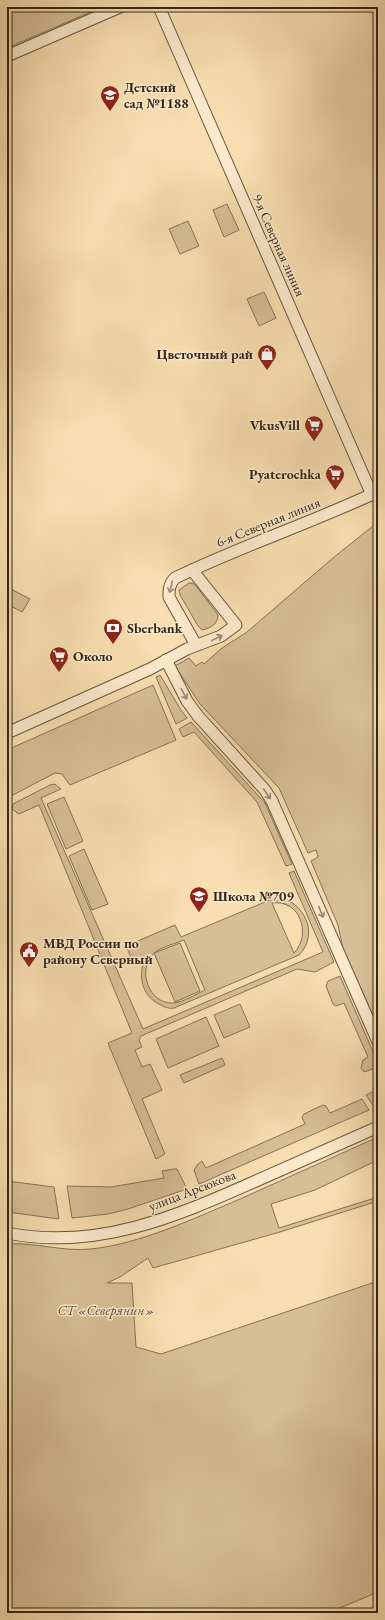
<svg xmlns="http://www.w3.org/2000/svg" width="385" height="1620" font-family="'EB Garamond',serif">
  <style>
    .green { fill: #d6be95; stroke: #847256; fill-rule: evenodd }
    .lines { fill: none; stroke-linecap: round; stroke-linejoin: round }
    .minor-casing { stroke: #64543e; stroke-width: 13 }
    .minor { stroke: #fae9cb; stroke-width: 11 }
    .oneway { stroke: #968872 }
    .labels { text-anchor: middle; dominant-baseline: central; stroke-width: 3; stroke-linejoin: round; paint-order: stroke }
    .poi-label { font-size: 14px; font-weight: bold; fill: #332718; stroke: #fae9cb; text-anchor: start }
    .street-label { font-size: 14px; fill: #332718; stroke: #fae9cb }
    .park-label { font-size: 14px; font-style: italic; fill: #5c4d37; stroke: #fae9cb }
  </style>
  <rect width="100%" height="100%" fill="#f7ddaf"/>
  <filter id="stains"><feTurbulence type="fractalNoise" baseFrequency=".005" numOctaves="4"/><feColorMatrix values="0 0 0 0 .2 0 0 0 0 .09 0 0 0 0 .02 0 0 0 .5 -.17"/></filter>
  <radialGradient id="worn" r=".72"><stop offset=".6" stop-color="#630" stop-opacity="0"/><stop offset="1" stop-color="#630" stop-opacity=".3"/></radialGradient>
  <!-- green -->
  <g class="green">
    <polygon points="7,7 102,7 7,48"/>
    <polygon points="227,204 239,230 224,237 213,210"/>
    <polygon points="188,221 199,246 180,254 169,229"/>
    <polygon points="264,292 276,318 259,326 247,299"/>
    <polygon points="378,522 378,1027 343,949 338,925 311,861 318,857 316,850 308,853 279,788 200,704 175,666 189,658 196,666 202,662 204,664 222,648 247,632 333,558"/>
    <path d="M189 583H193L197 587 218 615C218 624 211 628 202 630L198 626 180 595 179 590Z"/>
    <polygon points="7,587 30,599 22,612 7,604"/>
    <polygon points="160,675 181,710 187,718 176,724 156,677"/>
    <polygon points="153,685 176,740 70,785 62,774 55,773 11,796 7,796 7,750"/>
    <polygon points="191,722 265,803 292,864 286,866 257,802 194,732 183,737 179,729"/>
    <polygon points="55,784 61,789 41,798 143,1029 323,952 289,873 294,871 334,962 315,972 297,969 141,1036 139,1040 142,1047 135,1050 142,1067 150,1064 162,1090 142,1099 165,1154 156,1159 108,1043 132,1033 39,805 19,814 12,809 13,804 50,785"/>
    <polygon points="64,797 83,841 66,849 47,804"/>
    <polygon points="84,849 108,904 92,910 69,856"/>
    <path d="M277 897C304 901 320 934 299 955L174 1008C169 1009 164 1007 159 1004 141 995 138 975 145 957L133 962 126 946 175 925 181 937ZM272 903C300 899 312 934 294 953ZM184 940 205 990C197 994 181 1003 173 1003 149 1004 137 971 153 954 158 948 177 943 184 940Z"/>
    <polygon points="180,943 200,991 175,1002 154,953"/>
    <polygon points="340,976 378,1063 378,1067 364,1072 361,1068 363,1060 368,1057 344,1003 336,1006 333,1004 326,986 328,981"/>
    <polygon points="240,1004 250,1027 224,1038 214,1015"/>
    <polygon points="206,1017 219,1046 168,1068 156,1039"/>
    <polygon points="222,1058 225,1065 184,1083 180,1075"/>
    <polygon points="378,1089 378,1105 374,1107 366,1095"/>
    <polygon points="362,1099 369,1110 199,1184 194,1170 198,1164 202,1161 206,1168 305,1124 302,1117 304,1114 323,1105 326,1106 330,1113"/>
    <path d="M378 1137V1160L315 1190 271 1204 279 1228 378 1197V1201L280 1232 153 1268 148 1258 120 1277 107 1283H132L136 1347 161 1354 378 1281V1592L328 1613H7V1244C35 1242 63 1252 91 1249 140 1244 195 1218 240 1199 286 1178 332 1158 378 1137Z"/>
    <polygon points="174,1169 177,1169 187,1189 128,1209 108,1214 72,1218 67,1186 111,1187 164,1178 162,1171"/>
    <polygon points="7,1181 54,1187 59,1219 7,1212"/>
  </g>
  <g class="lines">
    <defs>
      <g id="minor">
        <polyline points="159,7 372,495"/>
        <polyline points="7,56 120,7"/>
        <path d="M196 645 169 597C169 590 169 584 175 578 241 546 311 523 377 492"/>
        <polyline points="166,660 187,701 198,716 265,790 272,801 378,1042"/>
        <polyline points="7,733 150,669 187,649 221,636 236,625 192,570"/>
        <path d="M7 1233C96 1251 175 1217 256 1181 296 1163 337 1145 378 1127"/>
      </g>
    </defs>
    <!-- minor casing -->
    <use href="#minor" class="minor-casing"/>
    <!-- minor -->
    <use href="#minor" class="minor"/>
  </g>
  <!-- one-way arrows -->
  <defs><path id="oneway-shaft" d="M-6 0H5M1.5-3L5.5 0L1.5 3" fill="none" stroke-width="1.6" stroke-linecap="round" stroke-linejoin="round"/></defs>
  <g class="oneway">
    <use href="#oneway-shaft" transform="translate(171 587) rotate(103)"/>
    <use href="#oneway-shaft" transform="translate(217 638) rotate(-26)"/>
    <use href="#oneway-shaft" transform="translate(184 694) rotate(62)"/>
    <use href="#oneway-shaft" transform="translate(267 794) rotate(56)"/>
    <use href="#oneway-shaft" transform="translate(321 912) rotate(67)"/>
  </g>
  <!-- icons -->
  <defs>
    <symbol id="school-pin" viewBox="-11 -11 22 30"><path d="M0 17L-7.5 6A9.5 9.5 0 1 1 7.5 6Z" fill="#8f2418" stroke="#fae9cb"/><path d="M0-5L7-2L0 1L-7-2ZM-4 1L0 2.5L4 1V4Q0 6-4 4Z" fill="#fff"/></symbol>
    <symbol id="shop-pin" viewBox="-11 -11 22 30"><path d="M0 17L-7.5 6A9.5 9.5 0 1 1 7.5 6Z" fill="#8f2418" stroke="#fae9cb"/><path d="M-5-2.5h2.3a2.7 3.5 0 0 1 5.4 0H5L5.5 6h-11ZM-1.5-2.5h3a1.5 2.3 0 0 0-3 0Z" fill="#fff"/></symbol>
    <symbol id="supermarket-pin" viewBox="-11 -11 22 30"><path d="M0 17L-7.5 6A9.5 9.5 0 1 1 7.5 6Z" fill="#8f2418" stroke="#fae9cb"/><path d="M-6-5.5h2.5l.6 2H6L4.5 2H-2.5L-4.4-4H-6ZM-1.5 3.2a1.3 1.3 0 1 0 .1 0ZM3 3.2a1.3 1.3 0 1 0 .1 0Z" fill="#fff"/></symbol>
    <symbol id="bank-pin" viewBox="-11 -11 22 30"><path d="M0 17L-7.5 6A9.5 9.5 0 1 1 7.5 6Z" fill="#8f2418" stroke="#fae9cb"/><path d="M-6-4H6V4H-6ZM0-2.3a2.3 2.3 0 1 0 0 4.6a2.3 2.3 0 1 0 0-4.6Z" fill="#fff"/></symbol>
    <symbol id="civic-pin" viewBox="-11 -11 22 30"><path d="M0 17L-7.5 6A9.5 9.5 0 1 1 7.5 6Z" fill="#8f2418" stroke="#fae9cb"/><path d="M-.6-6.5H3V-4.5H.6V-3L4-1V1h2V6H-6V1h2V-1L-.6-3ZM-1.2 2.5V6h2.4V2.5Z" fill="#fff"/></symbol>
  </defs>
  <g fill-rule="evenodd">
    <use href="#school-pin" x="99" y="84" width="22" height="30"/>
    <use href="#shop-pin" x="256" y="343" width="22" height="30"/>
    <use href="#supermarket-pin" x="303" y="414" width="22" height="30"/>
    <use href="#supermarket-pin" x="324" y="463" width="22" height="30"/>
    <use href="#bank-pin" x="102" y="617" width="22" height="30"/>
    <use href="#supermarket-pin" x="48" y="645" width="22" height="30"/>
    <use href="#school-pin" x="188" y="885" width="22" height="30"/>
    <use href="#civic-pin" x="18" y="940" width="22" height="30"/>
  </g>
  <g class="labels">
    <!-- poi labels -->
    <g class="poi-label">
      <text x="124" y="87">Детский<tspan x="124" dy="16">сад №1188</tspan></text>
      <text x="253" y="354" text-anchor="end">Цветочный рай</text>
      <text x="300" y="425" text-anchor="end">VkusVill</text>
      <text x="321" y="474" text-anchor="end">Pyaterochka</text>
      <text x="127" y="628">Sberbank</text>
      <text x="73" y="656">Около</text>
      <text x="213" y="896">Школа №709</text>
      <text x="43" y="943">МВД России по<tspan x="43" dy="16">району Северный</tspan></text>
    </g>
    <!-- street labels -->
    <g class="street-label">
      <text transform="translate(279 245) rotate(66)">9-я Северная линия</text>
      <text transform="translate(268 522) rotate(-22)">6-я Северная линия</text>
      <text transform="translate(192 1190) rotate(-21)">улица Арсюкова</text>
    </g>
    <!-- park labels -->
    <g class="park-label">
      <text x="106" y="1310">СТ «Северянин»</text>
    </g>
  </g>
  <!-- margin -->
  <rect width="385" height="1620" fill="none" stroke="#f7ddaf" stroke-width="24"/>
  <rect x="8" y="8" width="369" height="1604" fill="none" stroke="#332718" stroke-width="2"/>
  <rect x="12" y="12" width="361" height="1596" fill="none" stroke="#332718"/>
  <rect width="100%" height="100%" filter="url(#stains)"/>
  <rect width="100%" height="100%" fill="url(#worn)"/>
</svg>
